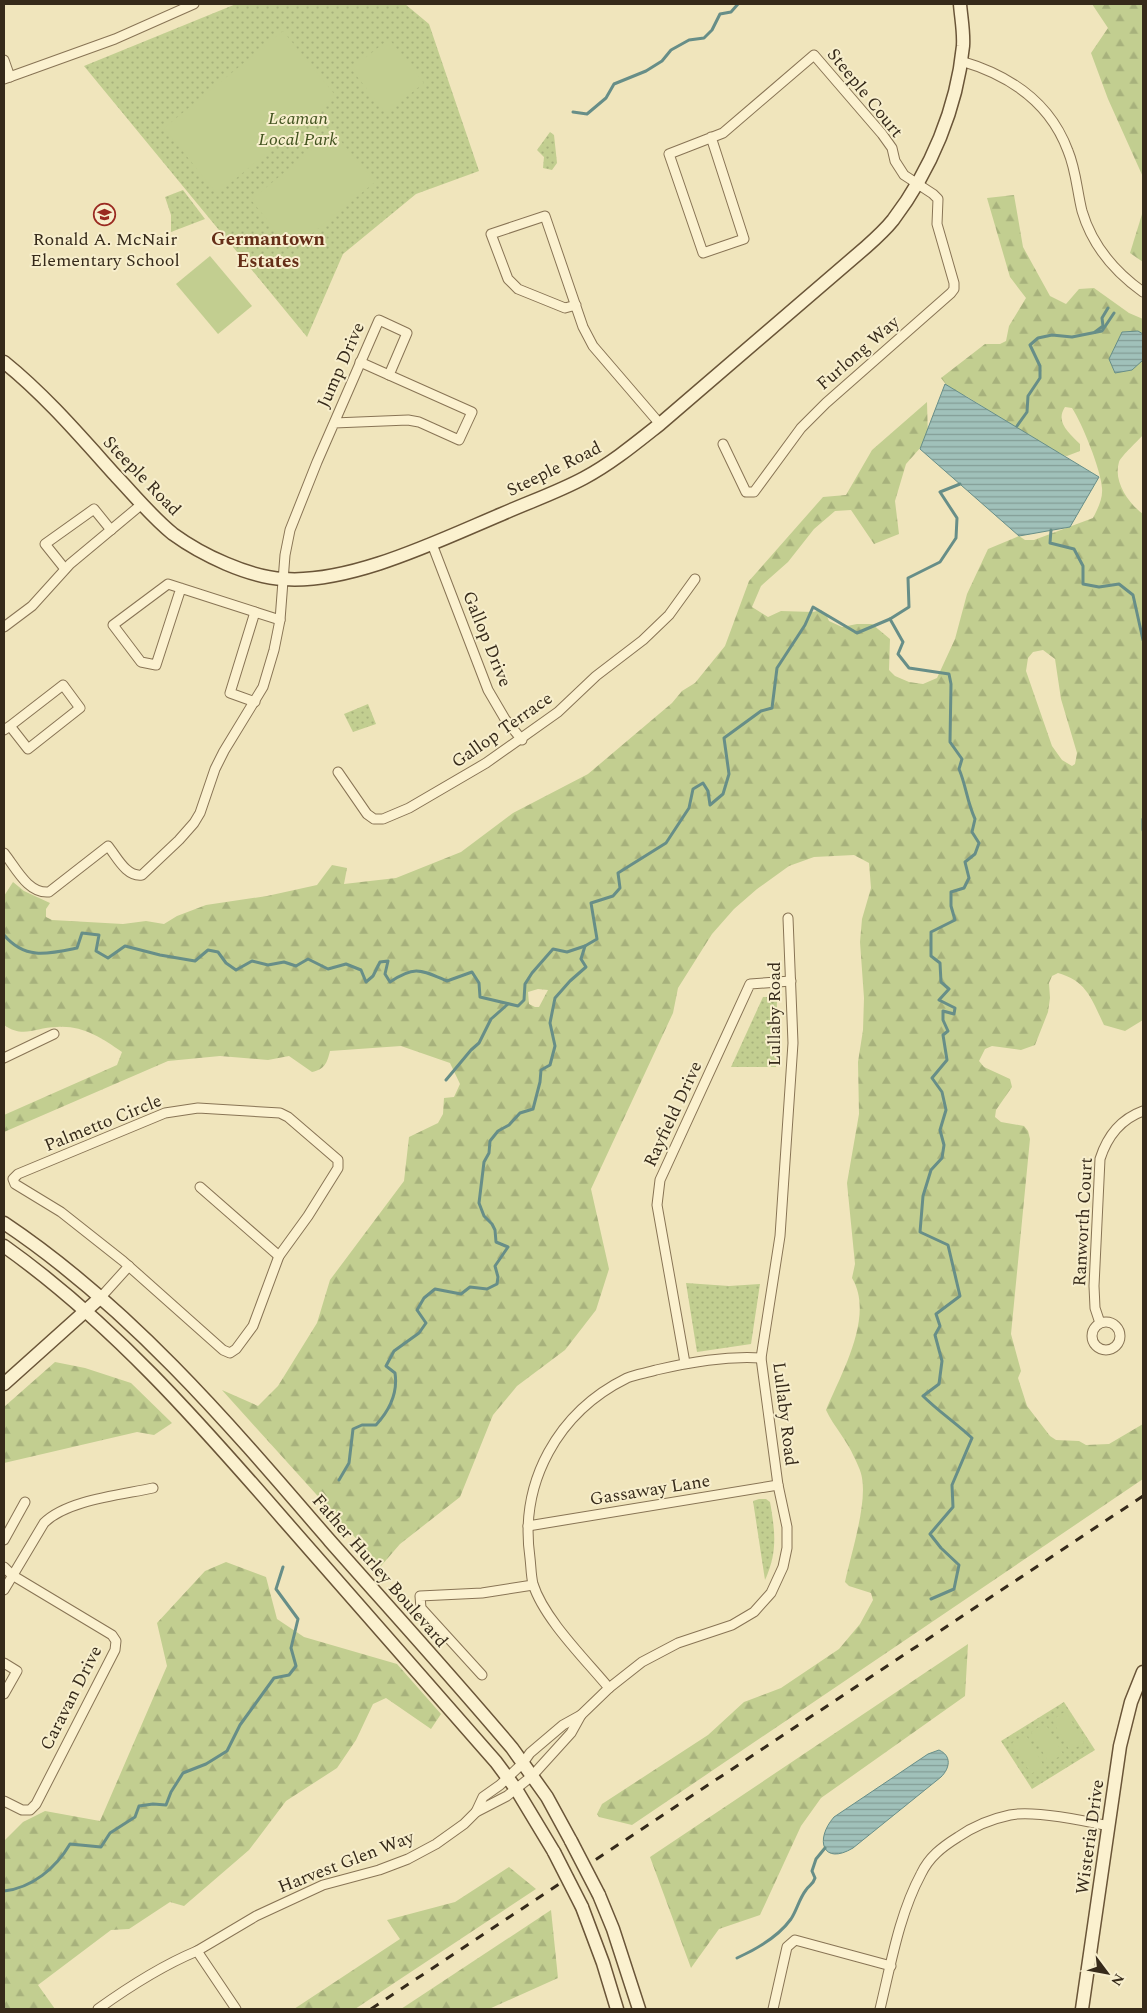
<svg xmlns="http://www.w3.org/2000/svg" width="1147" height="2013" font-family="Spectral,serif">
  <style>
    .forest { fill: url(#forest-firs); fill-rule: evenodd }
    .park { fill: url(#park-dots) }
    .pitch { fill: #c2ce90 }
    .water { fill: url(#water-rules); stroke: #678e88 }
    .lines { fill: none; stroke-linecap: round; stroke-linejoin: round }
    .stream { stroke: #678e88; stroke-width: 3 }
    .street-casing { stroke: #887455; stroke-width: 11 }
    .secondary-casing { stroke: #6a5538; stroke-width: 15 }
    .street { stroke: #fbf1cf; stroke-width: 9 }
    .secondary { stroke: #fbf1cf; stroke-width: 12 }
    .rail { stroke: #362a1a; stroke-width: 3; stroke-dasharray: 9 9; stroke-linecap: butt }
    .secondary-bridge-casing { stroke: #6a5538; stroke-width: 15; stroke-linecap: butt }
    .secondary-bridge { stroke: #fbf1cf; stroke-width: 12 }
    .labels { text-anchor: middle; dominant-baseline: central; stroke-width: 4; stroke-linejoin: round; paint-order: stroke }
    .street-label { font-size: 18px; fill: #362a1a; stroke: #f7eecc }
    .park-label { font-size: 18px; font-style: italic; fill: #435420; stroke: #f7eecc }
    .poi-label { font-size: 18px; fill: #362a1a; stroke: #f7eecc }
    .neighbourhood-label { font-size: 19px; font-weight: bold; fill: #652e17; stroke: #f7eecc }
  </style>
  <defs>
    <pattern id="forest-firs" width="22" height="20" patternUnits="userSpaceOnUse" patternTransform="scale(1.25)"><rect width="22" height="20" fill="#c2ce90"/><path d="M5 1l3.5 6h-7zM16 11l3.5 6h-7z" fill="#a7b17c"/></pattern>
    <pattern id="park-dots" width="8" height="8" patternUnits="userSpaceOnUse" patternTransform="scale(1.25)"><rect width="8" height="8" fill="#c2ce90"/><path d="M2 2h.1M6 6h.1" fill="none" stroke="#a7b17c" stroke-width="1.8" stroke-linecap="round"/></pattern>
    <pattern id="water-rules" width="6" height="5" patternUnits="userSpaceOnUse" patternTransform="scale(1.25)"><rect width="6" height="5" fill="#a0c1ba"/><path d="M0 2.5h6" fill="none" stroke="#839d96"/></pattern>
  </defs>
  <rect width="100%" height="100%" fill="#f0e5bc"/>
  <!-- forest -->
  <g class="forest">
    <polygon points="1092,4 1143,4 1143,177 1108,99 1091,53 1108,28"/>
    <path d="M1014 195 1023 247 1050 296 1066 304 1079 289 1094 288 1129 313 1143 319V435C1138 441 1122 455 1119 462 1113 481 1128 503 1143 514V1020L1125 1031 1104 1025C1092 1000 1087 981 1058 973L1052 976 1049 983 1050 998 1048 1012 1035 1045 1021 1050 992 1046 985 1049 979 1061 984 1067 1010 1079 1012 1087 996 1110 995 1117 1001 1122 1024 1126 1028 1131 1030 1139 1011 1334 1021 1371 1018 1378 1027 1406 1050 1436 1056 1440 1079 1441 1086 1445 1109 1444 1143 1424V1479L632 1825 599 1817 597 1814 602 1804 708 1735 744 1702 781 1688 839 1649 860 1624 873 1600 871 1593 849 1586 845 1582C851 1554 867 1505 862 1478 861 1471 857 1463 854 1457 847 1440 834 1427 826 1410 841 1374 875 1316 852 1278L855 1264 847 1183 859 1114 858 1062 863 1030 864 998 860 942 862 919 871 888 869 863 854 855 814 857 789 866 757 889 734 909 712 934 678 988 673 1013 591 1189 609 1269 596 1310 565 1350 517 1386 493 1415 460 1497 400 1544 381 1566 222 1390 258 1406 278 1386 317 1323 330 1280 404 1181 409 1137 438 1123 443 1114 444 1098 454 1097 460 1084 450 1063 401 1046 330 1051C327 1063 325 1069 312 1072L289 1056 268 1060 220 1056 168 1061 4 1132V1115L117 1065 122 1052C102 1038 82 1025 57 1027 35 1027 24 1039 4 1025V896L13 882 24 891 50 903 46 909V917L52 920 123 924 146 921 164 924 177 916 206 905 267 896 317 885 332 865 347 868 344 884 396 878 461 852 513 813 588 774 672 703 682 691 695 683 725 646 749 581 823 497 846 495 872 450 927 402 928 439 906 464 895 501 899 534 874 544 851 510 835 511 814 529 788 562 761 586 752 607 768 617 781 611 813 612 821 610 826 614 829 621 842 627 857 624H872L890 639 889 670 895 676 909 682 923 684 937 678 955 639 967 594 988 549 1019 536 1025 540H1034L1093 518C1098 508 1103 499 1102 488 1101 470 1082 423 1072 408L1065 407C1055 422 1069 433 1080 444V451L1067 456 1060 455 966 396 951 391 941 378 985 344H1000L1006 341 1009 326 1026 298 1010 277 987 198ZM1043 650 1055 659 1061 699 1077 753 1075 764 1072 766 1062 760 1052 746 1026 671 1028 658 1033 652ZM538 989 548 990 539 1007H535L529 1004 528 992Z"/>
    <polygon points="1143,211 1143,262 1130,253"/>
    <polygon points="55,1362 85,1368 131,1383 172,1423 154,1435 137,1432 4,1463 4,1407"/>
    <polygon points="226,1562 266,1577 277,1619 304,1637 397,1664 441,1714 431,1729 386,1698 373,1704 356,1740 337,1768 286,1801 249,1850 184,1906 170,1902 129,1929 111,1930 38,1985 55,2009 4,2009 4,1841 23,1822 45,1811 100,1821 167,1666 157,1623 205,1571"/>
    <polygon points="968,1644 965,1696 821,1798 801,1826 760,1915 719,1929 691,1968 650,1857"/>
    <polygon points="509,1867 536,1889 355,2009 294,2009 400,1939 387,1920 455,1902"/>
    <polygon points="551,1910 558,1978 489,2009 401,2009"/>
  </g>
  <!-- park -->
  <g class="park">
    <polygon points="236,4 405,4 429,24 479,171 416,194 343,254 307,337 84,66"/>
    <polygon points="550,132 554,135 557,163 552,170 543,168 544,157 537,150"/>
    <polygon points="183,190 205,219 171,232 171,215 165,197"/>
    <polygon points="368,704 376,724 353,732 344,714"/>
    <polygon points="763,997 777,997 776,1067 731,1067"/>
    <polygon points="686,1283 729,1286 760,1284 751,1344 697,1352"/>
    <path d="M759 1499H766L770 1502C775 1531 778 1551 765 1580L753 1501Z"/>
    <polygon points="1064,1702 1095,1750 1032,1789 1001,1741"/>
  </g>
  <!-- pitch -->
  <g class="pitch">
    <polygon points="283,31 336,96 217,194 164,128"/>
    <polygon points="389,39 424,83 386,113 351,69"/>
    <polygon points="333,132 375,182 292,250 251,200"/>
    <polygon points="210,256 252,306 218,334 176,284"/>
    <polygon points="1066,1711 1084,1743 1070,1751 1052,1720"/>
    <polygon points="1045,1723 1063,1754 1049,1763 1031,1732"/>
    <polygon points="1026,1735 1044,1766 1031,1774 1012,1743"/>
  </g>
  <!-- water -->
  <g class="water">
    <polygon points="1138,331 1143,334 1143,360 1132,370 1115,373 1109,359 1122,332"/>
    <polygon points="945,384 1099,477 1070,527 1019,536 920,449"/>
    <path d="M939 1750C952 1756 950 1768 941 1777L853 1848C823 1866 814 1840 834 1817L928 1754Z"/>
  </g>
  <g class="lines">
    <!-- stream -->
    <g class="stream">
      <polyline points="573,112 587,114 606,98 614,84 646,71 662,61 671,50 689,40 704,38 712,30 720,14 731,12 738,4"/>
      <polyline points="1095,332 1103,326 1102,318 1108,308"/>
      <polyline points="1017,426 1027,412 1028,396 1040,378 1040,366 1030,345 1038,338 1052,335 1072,337 1102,331 1114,313"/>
      <polyline points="1051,530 1050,543 1074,549 1083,566 1083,584 1099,587 1119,584 1133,595 1143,640"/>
      <path d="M890 619 903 642 898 654 909 668 949 674 951 684 950 742 962 759 959 769C966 785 967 802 975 819L972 832 979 843 975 854 965 862 969 878 964 888 951 892V906L955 920 931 932V956L940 963 941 982 949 989 939 1000 955 1008 954 1014 943 1011V1020L948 1031 943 1035 947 1060 932 1078 942 1092 946 1110 940 1130 944 1145 942 1158 931 1170 923 1196 920 1232 948 1245 960 1296 936 1314 940 1326 935 1335 942 1361 939 1384 923 1396C938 1411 956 1423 972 1438L952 1485 953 1507 930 1534 941 1548 959 1565 954 1589 931 1599"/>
      <polyline points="1143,819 1143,830"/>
      <path d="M4 935C25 960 48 954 77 948L82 933 99 935 96 951 108 958 125 946 160 955 195 961 208 950 218 952 226 963 236 970 252 961 268 965 284 962 296 966 308 959 328 969 346 964 361 970 366 982 373 976 380 962 388 961 385 974 390 982C415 965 421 970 447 981L472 972 479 983 480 997 518 1006 524 1000 525 984 532 973 553 949 567 952 585 946"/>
      <polyline points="446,1080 471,1050 479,1043 491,1019 508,1004"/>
      <path d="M339 1480 349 1463 353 1429 362 1425H376C389 1411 398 1393 395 1373L386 1366 394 1351 419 1333 426 1323 417 1310 424 1298 435 1289 461 1294 470 1287 487 1289 497 1284 498 1277 495 1266 508 1247 496 1242 495 1230 492 1224 484 1216 479 1203 484 1162 489 1153 490 1141 498 1131 509 1125 520 1113 533 1109 540 1082 541 1070 550 1065 555 1046 550 1023 555 998 570 981 586 967 581 959 585 946 597 939 591 903 613 896 620 888 618 873 666 843 689 808 693 789 703 783 708 791 710 805 723 794 729 774 724 738 761 711 772 708 777 668 805 625 813 607 857 633 890 619 909 607 908 578 940 562 956 538 957 518 940 492 960 484"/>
      <path d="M4 1891C32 1888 56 1868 70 1844L101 1847 110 1833 135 1817 139 1806 153 1804 166 1805 171 1792 183 1773 206 1764 227 1751 240 1725 274 1678 289 1675 296 1666 291 1648 298 1619 276 1589 283 1567"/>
      <path d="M737 1958C757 1949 778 1937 791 1919 797 1910 799 1899 806 1890 809 1885 813 1885 815 1878L812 1871 816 1859 825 1848"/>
    </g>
    <defs>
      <g id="street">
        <polyline points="4,60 10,77"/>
        <path d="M961 61C1009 75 1050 102 1068 151 1076 170 1077 191 1082 211 1092 245 1115 272 1143 292"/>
        <polyline points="4,79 115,39 194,4"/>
        <polyline points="711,137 744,239 703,253 669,154 723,133 814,55 882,134 892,148 895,161 904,175 933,194 938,199 937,224 954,283 954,289 951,293 826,403 801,428 754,492 746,492 723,444"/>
        <polyline points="576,305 565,308 518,289 508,279 491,234 545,216 583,327 593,346 660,424"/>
        <polyline points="360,362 389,375"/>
        <polyline points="432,544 488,690 505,719 522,740"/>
        <polyline points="65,569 45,544 94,509 111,530"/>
        <polyline points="181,588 156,665 141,662 113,625 168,584 255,612"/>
        <polyline points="4,627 32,606 70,564 142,504"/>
        <polyline points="255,702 230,693 255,612 280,620"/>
        <polyline points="4,730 10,726 63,685 80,708 28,749 10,726"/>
        <polyline points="338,772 367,814 374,819 383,819 409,808 486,763 558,712 596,676 643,640 669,615 695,579"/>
        <path d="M4 853C16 868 28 894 49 892L108 846C117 857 126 877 142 875L179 840 194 823 200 813 215 769 224 751 263 687 274 650 280 620 285 555 290 530 317 462 379 320 407 333 389 375 472 412 459 440 419 422 408 420 334 423"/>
        <polyline points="4,1058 54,1034"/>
        <polygon points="198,1108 280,1113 288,1117 338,1160 338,1168 308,1216 279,1256 253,1326 236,1349 230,1353 223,1350 123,1261 61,1212 15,1184 13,1179 18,1174 165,1113"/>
        <polyline points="200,1187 279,1256"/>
        <polyline points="101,1297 129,1266"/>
        <circle cx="1106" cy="1336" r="14"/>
        <path d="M1100 1323 1095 1308 1094 1286 1100 1159C1107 1137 1121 1119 1143 1111"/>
        <polyline points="685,1363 657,1205 660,1180 750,984 791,981"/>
        <polyline points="528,1526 778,1485"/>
        <polyline points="4,1540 25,1502"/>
        <polyline points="4,1567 12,1575 112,1635 116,1641 115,1650 36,1804 30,1810 22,1810 4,1801"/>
        <path d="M4 1590 44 1523C67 1500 121 1495 153 1488"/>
        <polyline points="4,1663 17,1671 4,1694"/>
        <polyline points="482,1675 421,1608 420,1596 482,1593 533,1585"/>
        <path d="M609 1688C586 1660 544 1619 533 1584 531 1576 531 1566 530 1558 519 1482 558 1412 627 1378 636 1374 647 1373 656 1370 691 1362 725 1356 761 1358"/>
        <polyline points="476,1812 483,1797 500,1785 523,1763 530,1753 563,1725 581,1715 609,1688 642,1662 678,1643 732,1625 754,1612 771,1593 783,1567 787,1548 787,1527 778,1485 761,1358 780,1236 793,1043 788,918"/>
        <polyline points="197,1951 256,1916 323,1885 379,1870 408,1859 436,1844 464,1824 476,1812 507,1796 532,1776 571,1733 581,1715"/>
        <path d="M98 2009C130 1986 161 1966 197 1951L236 2009"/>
        <polyline points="773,2009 787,1947 795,1940 891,1966"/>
        <path d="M880 2009C891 1964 899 1915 921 1874 929 1857 942 1847 958 1837 974 1826 991 1819 1010 1815 1033 1810 1086 1821 1109 1826"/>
      </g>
      <g id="secondary">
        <path d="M4 362C46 396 80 436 116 476 134 495 152 517 173 534 202 555 248 577 284 579 351 584 440 540 502 514 529 502 558 492 584 478 612 463 636 443 660 424L866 247C875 239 885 230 893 220 931 170 957 108 963 46 964 32 961 17 960 4"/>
        <path d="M4 1223C131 1308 231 1426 330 1541 391 1610 453 1678 512 1748L547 1797 571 1841"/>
        <path d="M4 1246C111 1322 198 1421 284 1520 355 1600 425 1681 496 1762L516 1789 554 1852"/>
        <polyline points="4,1384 101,1297"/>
        <polyline points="599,1895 613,1929 639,2009"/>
        <polyline points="582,1907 603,1963 617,2009"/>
        <polyline points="1082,2009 1120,1746 1131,1702 1143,1672"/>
      </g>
    </defs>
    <!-- street casing -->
    <use href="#street" class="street-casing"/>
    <!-- secondary casing -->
    <use href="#secondary" class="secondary-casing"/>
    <!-- street -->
    <use href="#street" class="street"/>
    <!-- secondary -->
    <use href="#secondary" class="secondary"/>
    <!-- rail -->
    <polyline class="rail" points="371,2009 1143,1496"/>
    <defs>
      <g id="secondary-bridge">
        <polyline points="571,1841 599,1895"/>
        <polyline points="554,1852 582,1907"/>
      </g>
    </defs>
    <!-- secondary-bridge casing -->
    <use href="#secondary-bridge" class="secondary-bridge-casing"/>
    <!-- secondary-bridge -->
    <use href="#secondary-bridge" class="secondary-bridge"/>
  </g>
  <!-- icons -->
  <defs>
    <symbol id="school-ring" viewBox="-11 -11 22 22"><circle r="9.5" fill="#f7eecc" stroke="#9a2a21" stroke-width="1.5"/><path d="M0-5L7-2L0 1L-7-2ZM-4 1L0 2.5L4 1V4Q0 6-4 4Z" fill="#9a2a21"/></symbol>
  </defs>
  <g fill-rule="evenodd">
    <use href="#school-ring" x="92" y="202" width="25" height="25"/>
  </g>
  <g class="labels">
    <!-- street labels -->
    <g class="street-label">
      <text transform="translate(865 93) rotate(51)">Steeple Court</text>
      <text transform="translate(858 353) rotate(-41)">Furlong Way</text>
      <text transform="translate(341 365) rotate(-66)">Jump Drive</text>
      <text transform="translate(554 469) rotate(-26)">Steeple Road</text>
      <text transform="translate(142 476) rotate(46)">Steeple Road</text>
      <text transform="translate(487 639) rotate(68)">Gallop Drive</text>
      <text transform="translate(502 730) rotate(-35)">Gallop Terrace</text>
      <text transform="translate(774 1014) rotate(-90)">Lullaby Road</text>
      <text transform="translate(673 1114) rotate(-65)">Rayfield Drive</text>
      <text transform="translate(103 1123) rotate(-22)">Palmetto Circle</text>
      <text transform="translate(1083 1222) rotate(-87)">Ranworth Court</text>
      <text transform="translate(785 1414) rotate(83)">Lullaby Road</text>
      <text transform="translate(650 1490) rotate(-9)">Gassaway Lane</text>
      <text transform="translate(380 1571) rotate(49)">Father Hurley Boulevard</text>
      <text transform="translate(71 1698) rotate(-63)">Caravan Drive</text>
      <text transform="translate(1090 1837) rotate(-82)">Wisteria Drive</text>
      <text transform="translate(346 1862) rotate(-21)">Harvest Glen Way</text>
    </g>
    <!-- park labels -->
    <g class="park-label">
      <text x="298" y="118">Leaman<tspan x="298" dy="21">Local Park</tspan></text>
    </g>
    <!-- poi labels -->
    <g class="poi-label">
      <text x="105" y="239">Ronald A. McNair<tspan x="105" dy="21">Elementary School</tspan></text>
    </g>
    <!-- neighbourhood labels -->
    <g class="neighbourhood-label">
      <text x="268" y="239">Germantown<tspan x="268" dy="22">Estates</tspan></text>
    </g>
  </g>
  <!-- border -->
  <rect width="1147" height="2013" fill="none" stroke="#362a1a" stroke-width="10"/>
  <!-- north arrow -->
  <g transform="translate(1107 1973) rotate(122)" stroke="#f7eecc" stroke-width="4" paint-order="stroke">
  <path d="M0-4L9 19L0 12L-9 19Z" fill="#362a1a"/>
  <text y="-8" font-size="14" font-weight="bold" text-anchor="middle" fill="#362a1a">N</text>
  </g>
</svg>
